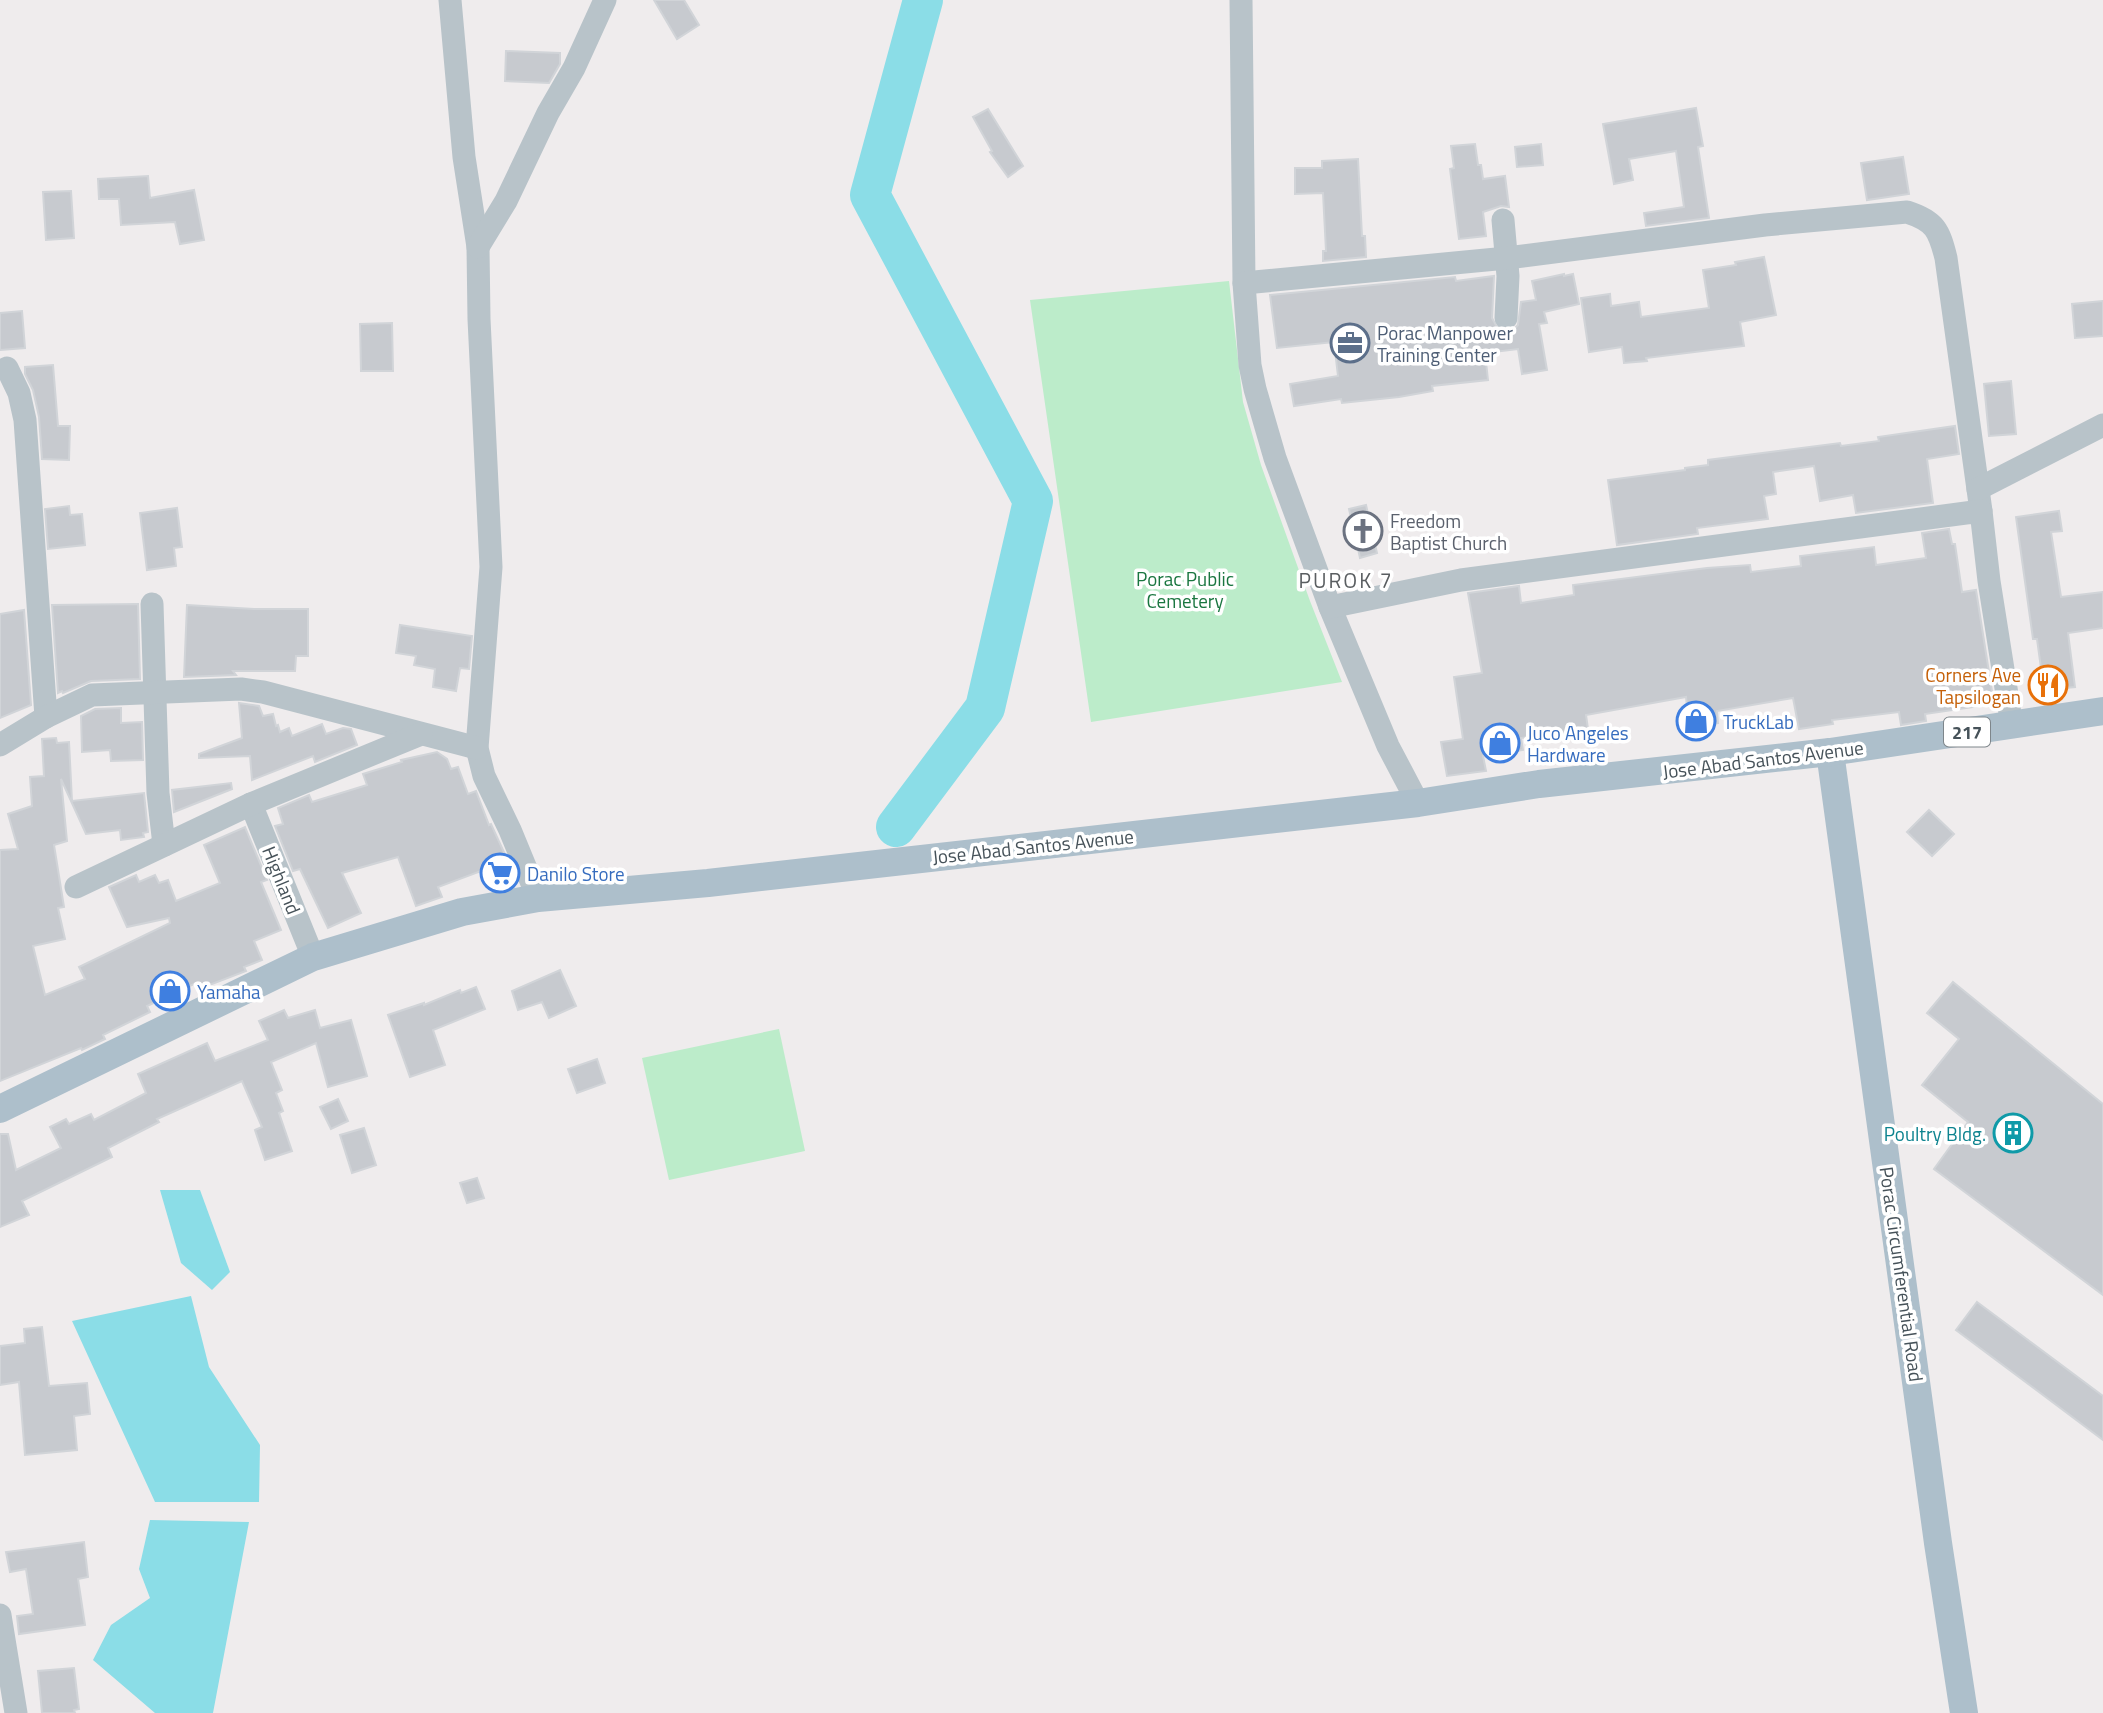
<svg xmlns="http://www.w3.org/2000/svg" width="2103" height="1713" font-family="'Titillium Web',sans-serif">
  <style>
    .green { fill: #bcecca }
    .water { fill: #8bdde7 }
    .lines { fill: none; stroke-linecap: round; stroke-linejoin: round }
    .river { stroke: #8bdde7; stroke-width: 40 }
    .building { fill: #c7cacf; stroke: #d1d4d8; stroke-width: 2 }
    .minor { stroke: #b8c3c9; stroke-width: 23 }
    .major { stroke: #adbfcb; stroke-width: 28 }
    .labels { text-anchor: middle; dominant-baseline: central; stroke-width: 7; stroke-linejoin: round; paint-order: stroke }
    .shield { fill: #fff; stroke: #7e868b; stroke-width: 2 }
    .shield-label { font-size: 18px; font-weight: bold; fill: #465259 }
    .service-label { font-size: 19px; fill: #4e5e75; stroke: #fff; text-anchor: start }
    .worship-label { font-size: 19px; fill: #5b616d; stroke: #fff; text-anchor: start }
    .park-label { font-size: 19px; fill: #1a7640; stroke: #fff }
    .food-label { font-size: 19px; fill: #c56008; stroke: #fff; text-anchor: end }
    .shop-label { font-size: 19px; fill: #366cbe; stroke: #fff; text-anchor: start }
    .street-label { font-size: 19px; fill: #465259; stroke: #fff }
    .culture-label { font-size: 19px; fill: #0d838f; stroke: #fff; text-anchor: end }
    .neighbourhood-label { font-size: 21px; letter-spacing: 2px; fill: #5a5e61; stroke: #fff }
  </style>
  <rect width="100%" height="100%" fill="#efeced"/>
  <!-- green -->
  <g class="green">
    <polygon points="1229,281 1243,402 1261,465 1310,601 1342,682 1091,722 1030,300"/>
    <polygon points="779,1029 805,1151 669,1180 642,1058"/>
  </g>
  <!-- water -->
  <g class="water">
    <polygon points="160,1190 200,1190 230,1272 212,1290 181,1263"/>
    <polygon points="191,1296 209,1367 260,1445 259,1502 155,1502 72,1321"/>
    <polygon points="150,1520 249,1522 213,1713 155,1713 93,1660 111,1625 150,1598 139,1569"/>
  </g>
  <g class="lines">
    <!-- river -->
    <polyline class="river" points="896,827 985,708 1033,501 870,195 923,0"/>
  </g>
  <!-- building -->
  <g class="building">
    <polygon points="654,0 684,0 699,25 677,39"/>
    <polygon points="506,51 560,53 560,64 549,83 505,81"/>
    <polygon points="1696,108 1703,146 1698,147 1709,218 1646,226 1644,213 1684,207 1676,151 1629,159 1633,180 1614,184 1603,124"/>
    <polygon points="988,109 1023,166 1008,177 990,152 992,151 973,117"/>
    <polygon points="1475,144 1478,165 1481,165 1483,179 1505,176 1509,207 1501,206 1483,212 1486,236 1459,239 1450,169 1454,168 1451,146"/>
    <polygon points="1541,144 1543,165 1517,167 1515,147"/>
    <polygon points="1903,157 1909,194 1867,200 1861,163"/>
    <polygon points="1358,159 1362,236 1365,236 1366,257 1323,261 1323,251 1326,251 1323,193 1295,194 1295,168 1322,168 1322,161"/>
    <polygon points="148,176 150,198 194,190 204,240 180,244 175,222 121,225 119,199 99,199 98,179"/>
    <polygon points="71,191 74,238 46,240 43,192"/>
    <polygon points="1764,257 1776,315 1740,322 1744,346 1646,358 1647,361 1624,363 1622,347 1589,352 1581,298 1610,294 1611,306 1639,302 1641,317 1709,308 1703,270 1736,265 1735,262"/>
    <polygon points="1564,274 1564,276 1573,274 1579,304 1544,312 1547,323 1539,324 1547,370 1522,374 1518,349 1485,353 1488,380 1432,386 1433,391 1399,397 1342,403 1341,399 1294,406 1290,384 1338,376 1334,342 1277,348 1270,295 1455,277 1456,281 1494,276 1492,318 1498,329 1506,332 1513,330 1518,325 1521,302 1536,300 1532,281"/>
    <polygon points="2103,301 2103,336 2075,338 2072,304"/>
    <polygon points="22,311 25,348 0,350 0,313"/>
    <polygon points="392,323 393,371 361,371 360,324"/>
    <polygon points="53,365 58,426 70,426 69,460 42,459 39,417 33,390 25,374 25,367"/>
    <polygon points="2011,381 2016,434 1989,436 1984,384"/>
    <polygon points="1955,426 1959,454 1927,459 1933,503 1856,513 1853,495 1820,501 1814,466 1773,472 1776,494 1764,496 1768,519 1697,528 1698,534 1617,545 1608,480 1685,470 1685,468 1708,465 1708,460 1840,443 1841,446 1879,441 1878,437"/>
    <polygon points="1366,505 1377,553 1360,558 1349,509"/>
    <polygon points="69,506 70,515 82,514 85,545 48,549 45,509"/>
    <polygon points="177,508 182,547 174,548 176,566 147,570 140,513"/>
    <polygon points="2059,511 2062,531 2051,532 2061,597 2103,592 2103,628 2068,633 2075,687 2044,690 2037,639 2033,639 2016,517"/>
    <polygon points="1949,529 1952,544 1955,544 1962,592 1976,590 1994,704 1925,714 1926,721 1901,725 1899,712 1832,720 1833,724 1799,729 1793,698 1717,711 1718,723 1689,726 1686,697 1586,715 1588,729 1521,738 1523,750 1483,756 1486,771 1447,776 1441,742 1463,739 1454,677 1482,673 1468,593 1519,586 1521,603 1574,595 1573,585 1707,568 1750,565 1751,572 1801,566 1800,556 1874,547 1876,565 1926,558 1922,533"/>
    <polygon points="138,604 140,679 91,681 63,693 62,691 58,693 52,605"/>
    <polygon points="187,605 254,609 308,609 308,656 296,656 295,671 233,671 236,675 184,677"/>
    <polygon points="24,610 31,705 0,718 0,614"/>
    <polygon points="400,625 472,636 469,669 460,668 456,691 433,687 435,669 414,665 416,656 396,653"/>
    <polygon points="239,703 259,706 263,716 273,714 276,726 278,725 280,732 289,728 292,736 322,724 326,734 343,728 351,729 357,745 315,762 313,756 252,780 250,756 199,758 199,754 242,738"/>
    <polygon points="121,708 121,723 142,722 143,760 111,761 110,750 82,752 81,716 95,709"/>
    <polygon points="56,738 57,743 69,742 72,801 144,793 148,832 143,833 144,837 121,840 120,830 86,834 61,779 67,841 54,845 64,907 58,908 65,939 33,946 45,995 85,979 79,967 170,923 169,918 127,927 109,887 136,875 139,882 155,875 159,883 168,880 176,901 220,883 204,845 245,827 267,880 261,882 281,930 254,941 262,960 244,967 246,971 199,989 196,983 147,1006 150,1012 103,1035 105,1039 82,1050 81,1048 0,1081 0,850 18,849 8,814 32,806 30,777 44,776 42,739"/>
    <polygon points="437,752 447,759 451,769 458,767 468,794 476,791 489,825 491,824 508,861 438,887 442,897 416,906 398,857 342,873 361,913 328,928 300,869 293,871 275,826 283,824 278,808 309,795 312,802 367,785 363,774 402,762 401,760"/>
    <polygon points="231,783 232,789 174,812 172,790"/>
    <polygon points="1929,810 1954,834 1932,856 1907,832"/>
    <polygon points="560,970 576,1006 549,1018 542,1002 518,1010 512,991"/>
    <polygon points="1953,982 2103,1104 2103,1295 1934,1169 1968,1122 1922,1085 1959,1039 1927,1013"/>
    <polygon points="476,987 485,1009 433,1030 445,1065 410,1077 388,1015 424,1003 424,1005 460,990 461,993"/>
    <polygon points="284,1010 288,1018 315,1010 320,1028 351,1020 367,1076 328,1087 316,1043 271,1062 282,1090 276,1093 283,1111 279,1113 292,1151 265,1160 255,1130 262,1127 242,1081 157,1119 159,1122 108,1148 112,1157 22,1201 29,1215 0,1227 0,1134 8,1134 16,1170 61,1148 50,1127 66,1119 69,1124 91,1114 94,1120 146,1093 138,1074 207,1043 215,1061 268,1040 259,1021"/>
    <polygon points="597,1059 605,1083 577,1093 568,1069"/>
    <polygon points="338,1099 348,1121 331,1129 320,1107"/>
    <polygon points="364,1128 376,1165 352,1173 340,1135"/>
    <polygon points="477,1178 484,1198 467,1203 460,1183"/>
    <polygon points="1977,1302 2103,1396 2103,1440 1956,1330"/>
    <polygon points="42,1327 49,1386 87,1383 90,1414 74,1416 77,1450 25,1455 19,1382 0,1385 0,1346 25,1343 24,1329"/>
    <polygon points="84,1542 88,1577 78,1579 85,1625 19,1634 17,1616 33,1614 26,1569 10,1572 6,1552"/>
    <polygon points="74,1668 79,1709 74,1710 75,1713 42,1713 38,1671"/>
  </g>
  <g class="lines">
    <!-- minor -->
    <g class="minor">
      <polyline points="450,0 464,157 478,247 479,319 491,567 477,748 484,776 510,830 538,898"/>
      <polyline points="1241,0 1244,283 1250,365 1255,389 1275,458 1330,607 1388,746 1418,803"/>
      <polyline points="1503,220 1508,276 1506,318"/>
      <polyline points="478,247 506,201 548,113 574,68 605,0"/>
      <path d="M1244 283 1507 258 1765 225 1907 212C1935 221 1939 230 1946 258L1981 511"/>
      <polyline points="7,368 19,393 25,420 46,717"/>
      <polyline points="1978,489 2103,425"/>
      <polyline points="152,604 158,793 164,845"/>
      <polyline points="1330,607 1461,580 1981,511 1989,581 2012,726"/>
      <polyline points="0,745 46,717 92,695 241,689 263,692 477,748"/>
      <polyline points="251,804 313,957"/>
      <polyline points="76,887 251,804 421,734"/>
      <polyline points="0,1615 16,1713"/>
    </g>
    <!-- major -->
    <g class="major">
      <polyline points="1830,752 1938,1543 1964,1713"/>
      <polyline points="0,1109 313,957 462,912 538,898 708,883 1418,803 1539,784 1830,752 2103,711"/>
    </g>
  </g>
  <!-- icons -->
  <defs>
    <symbol id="office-ring" viewBox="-11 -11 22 22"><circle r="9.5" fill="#fff" stroke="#5c6f8a" stroke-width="1.5"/><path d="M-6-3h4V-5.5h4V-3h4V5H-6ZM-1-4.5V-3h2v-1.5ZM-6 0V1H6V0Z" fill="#5c6f8a"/></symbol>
    <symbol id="church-ring" viewBox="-11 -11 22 22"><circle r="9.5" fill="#fff" stroke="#6b7280" stroke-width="1.5"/><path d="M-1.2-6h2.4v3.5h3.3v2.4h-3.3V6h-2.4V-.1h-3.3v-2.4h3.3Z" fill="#6b7280"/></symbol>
    <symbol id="restaurant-ring" viewBox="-11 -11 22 22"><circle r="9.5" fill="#fff" stroke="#e8710a" stroke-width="1.5"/><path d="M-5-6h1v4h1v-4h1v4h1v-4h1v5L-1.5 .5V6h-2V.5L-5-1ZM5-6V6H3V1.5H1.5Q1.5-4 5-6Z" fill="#e8710a"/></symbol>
    <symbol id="shop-ring" viewBox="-11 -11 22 22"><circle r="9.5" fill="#fff" stroke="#3f7fe0" stroke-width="1.5"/><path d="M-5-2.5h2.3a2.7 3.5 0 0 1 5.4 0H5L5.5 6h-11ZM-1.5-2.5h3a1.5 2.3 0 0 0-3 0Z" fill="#3f7fe0"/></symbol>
    <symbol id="supermarket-ring" viewBox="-11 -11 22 22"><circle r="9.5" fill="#fff" stroke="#3f7fe0" stroke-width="1.5"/><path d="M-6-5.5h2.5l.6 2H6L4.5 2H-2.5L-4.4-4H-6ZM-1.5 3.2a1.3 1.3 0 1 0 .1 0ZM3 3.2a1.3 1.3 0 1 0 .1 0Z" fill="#3f7fe0"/></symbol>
    <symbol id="building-ring" viewBox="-11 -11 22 22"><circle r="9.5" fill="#fff" stroke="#0f9aa8" stroke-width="1.5"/><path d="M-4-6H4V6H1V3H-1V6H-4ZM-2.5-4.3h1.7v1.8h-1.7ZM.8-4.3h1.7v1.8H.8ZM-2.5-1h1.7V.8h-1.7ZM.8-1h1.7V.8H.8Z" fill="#0f9aa8"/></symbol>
  </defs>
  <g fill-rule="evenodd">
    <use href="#office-ring" x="1328" y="321" width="44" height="44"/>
    <use href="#church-ring" x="1341" y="509" width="44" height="44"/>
    <use href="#restaurant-ring" x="2026" y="663" width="44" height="44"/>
    <use href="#shop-ring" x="1674" y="699" width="44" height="44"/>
    <use href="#shop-ring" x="1478" y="721" width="44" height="44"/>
    <use href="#supermarket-ring" x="478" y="851" width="44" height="44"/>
    <use href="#shop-ring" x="148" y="969" width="44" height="44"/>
    <use href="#building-ring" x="1991" y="1111" width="44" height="44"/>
  </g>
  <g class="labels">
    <!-- shield labels -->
    <rect class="shield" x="1944" y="717.5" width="46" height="29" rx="5"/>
    <g class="shield-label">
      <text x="1967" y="732">217</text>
    </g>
    <!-- service labels -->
    <g class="service-label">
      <text x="1377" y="332">Porac Manpower<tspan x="1377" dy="22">Training Center</tspan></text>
    </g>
    <!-- worship labels -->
    <g class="worship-label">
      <text x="1390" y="520">Freedom<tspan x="1390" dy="22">Baptist Church</tspan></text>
    </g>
    <!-- park labels -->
    <g class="park-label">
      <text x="1185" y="578">Porac Public<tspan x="1185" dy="22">Cemetery</tspan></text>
    </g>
    <!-- food labels -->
    <g class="food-label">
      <text x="2021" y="674">Corners Ave<tspan x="2021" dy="22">Tapsilogan</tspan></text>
    </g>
    <!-- shop labels -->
    <g class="shop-label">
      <text x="1723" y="721">TruckLab</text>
      <text x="1527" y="732">Juco Angeles<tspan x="1527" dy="22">Hardware</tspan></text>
      <text x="527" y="873">Danilo Store</text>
      <text x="197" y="991">Yamaha</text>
    </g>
    <!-- street labels -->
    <g class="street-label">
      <text transform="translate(1763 759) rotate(-7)">Jose Abad Santos Avenue</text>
      <text transform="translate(1033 846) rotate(-6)">Jose Abad Santos Avenue</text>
      <text transform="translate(282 880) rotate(68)">Highland</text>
      <text transform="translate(1902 1274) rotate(82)">Porac Circumferential Road</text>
    </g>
    <!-- culture labels -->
    <g class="culture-label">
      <text x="1986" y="1133">Poultry Bldg.</text>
    </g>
    <!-- neighbourhood labels -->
    <g class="neighbourhood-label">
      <text x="1346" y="580">PUROK 7</text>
    </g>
  </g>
</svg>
